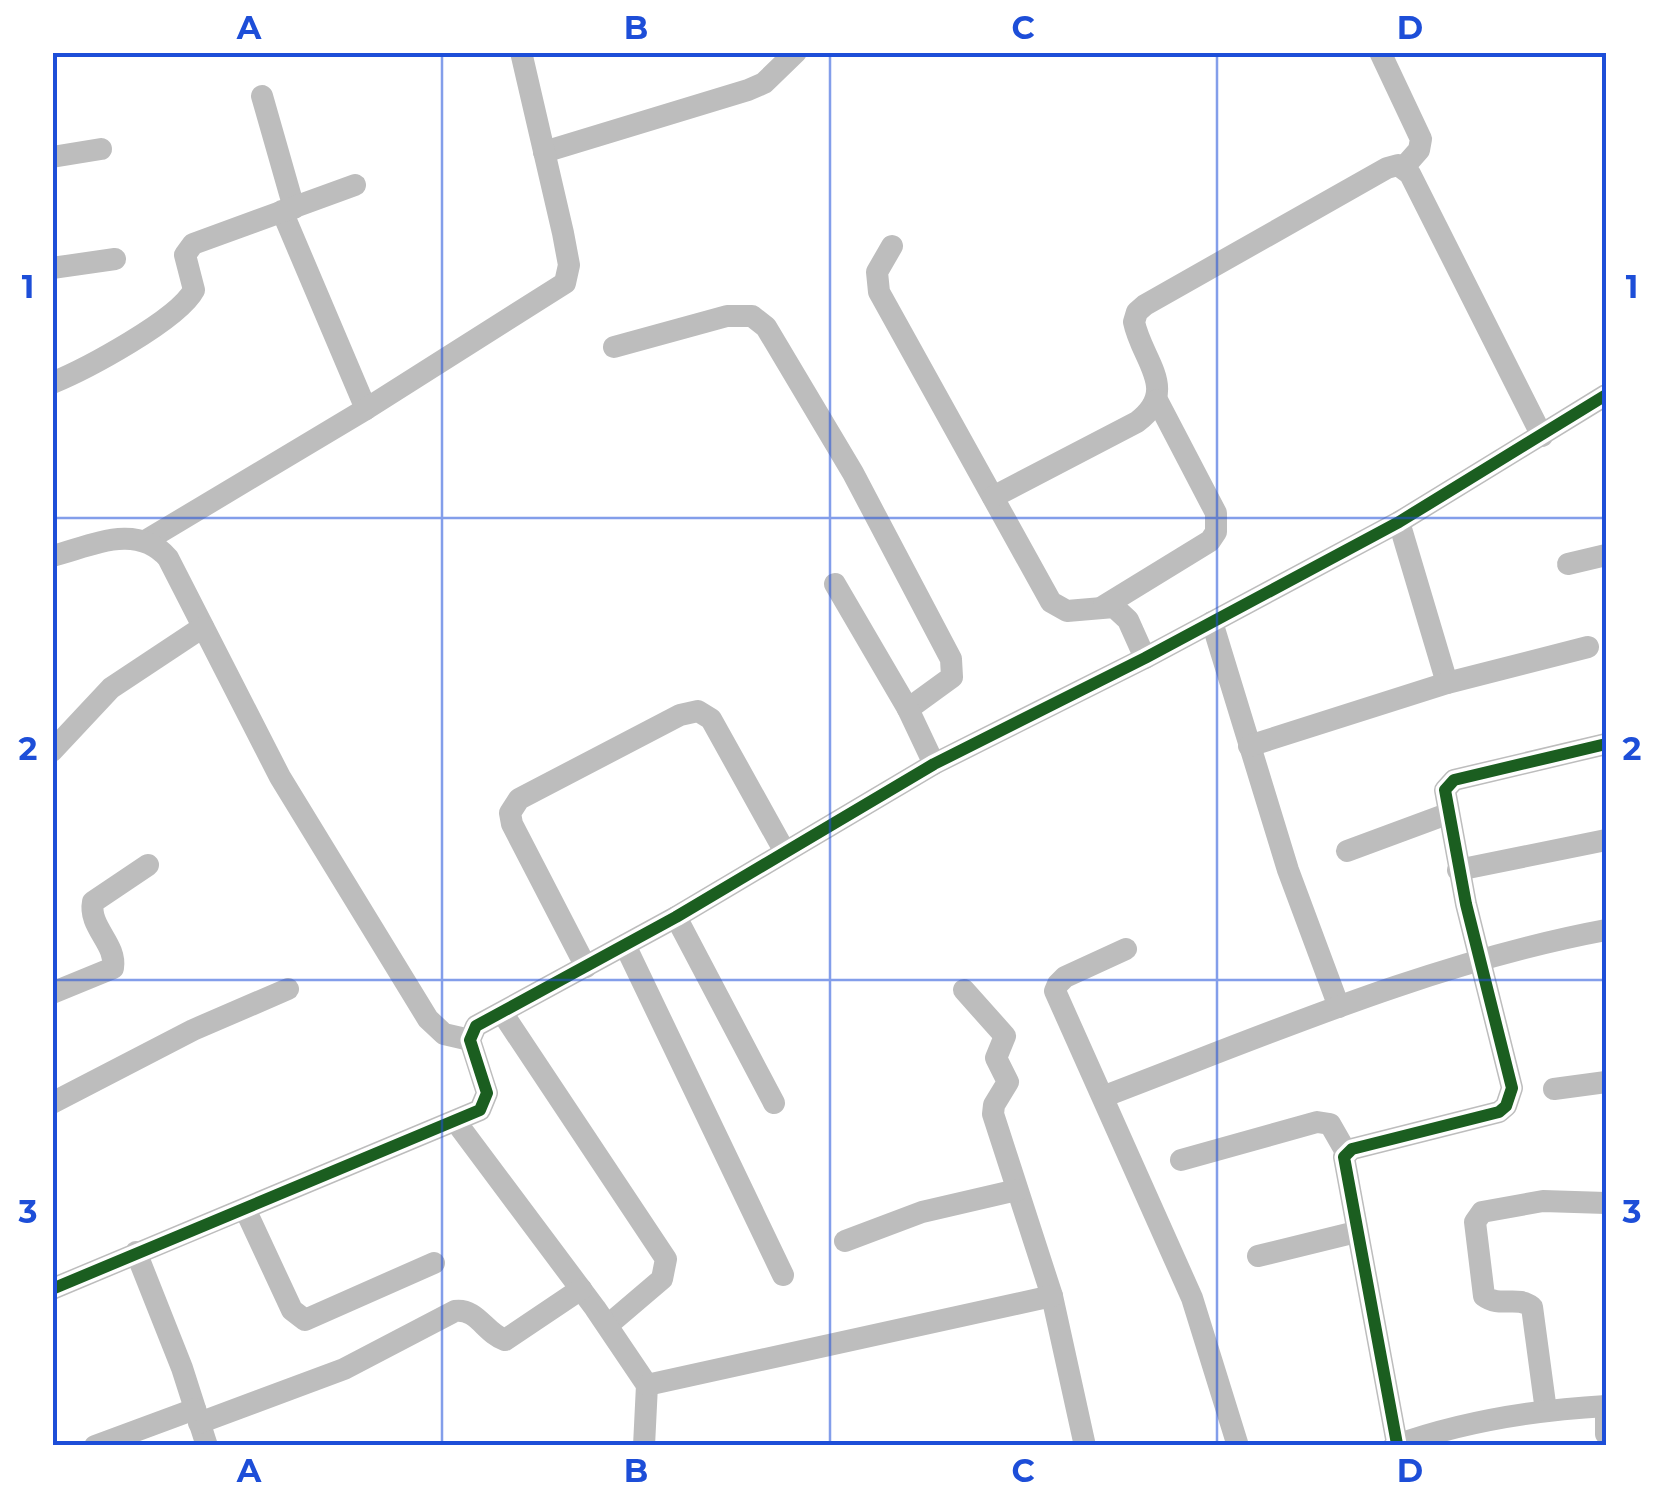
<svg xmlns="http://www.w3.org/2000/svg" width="1659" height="1498" font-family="Montserrat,sans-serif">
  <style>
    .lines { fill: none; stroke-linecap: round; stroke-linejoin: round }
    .minor { stroke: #bdbdbd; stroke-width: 22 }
    .cycleway-casing { stroke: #fff; stroke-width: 19 }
    .cycleway { stroke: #1b5e20; stroke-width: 12 }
    .grid { fill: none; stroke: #1d4ed8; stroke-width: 2.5; stroke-opacity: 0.55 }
    .neatline { fill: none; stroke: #1d4ed8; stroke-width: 4 }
    .grid-label { font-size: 32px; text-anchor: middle; font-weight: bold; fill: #1d4ed8 }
  </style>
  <rect width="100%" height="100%" fill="#fff"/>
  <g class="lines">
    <!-- minor -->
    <g class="minor">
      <polyline points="1380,52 1421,139 1419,150 1404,167"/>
      <polyline points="262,96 294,208"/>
      <polyline points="544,152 748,90 764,83 796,52"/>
      <polyline points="52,157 101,149"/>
      <polyline points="282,211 366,409"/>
      <polyline points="892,246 877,272 879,292 1051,602 1067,611 1114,607 1128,620 1145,658"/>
      <polyline points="52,268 115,259"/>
      <polyline points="614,347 727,316 752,316 766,327 853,473 951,659 952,677 908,709"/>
      <path d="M52 383C86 369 178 320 194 290L185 255 193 244 355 185"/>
      <path d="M993 497 1137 422C1180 390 1142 361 1134 322L1137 312 1145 305 1387 168 1398 165 1410 174 1542 436"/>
      <polyline points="1399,522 1447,683"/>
      <polyline points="147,540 366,409 565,283 569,265 563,233 521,52"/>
      <path d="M52 556C92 546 136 522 168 558L280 777 428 1019 444 1034 470 1040"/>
      <polyline points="1568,564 1606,555"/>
      <polyline points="835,584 908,709 934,764"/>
      <polyline points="1104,606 1210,541 1216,532 1216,513 1157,400"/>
      <polyline points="1212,622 1288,870 1339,1007"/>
      <polyline points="1249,746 1447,683 1588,647"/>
      <polyline points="52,751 111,688 203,627"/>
      <polyline points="1347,851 1447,814"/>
      <polyline points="1458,870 1606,840"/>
      <polyline points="676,917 774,1103"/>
      <polyline points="625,945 783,1275"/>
      <polyline points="1126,949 1065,977 1058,984 1055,991 1192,1298 1238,1446"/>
      <polyline points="586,967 512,824 510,813 519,799 680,715 698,711 711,719 785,852"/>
      <polyline points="964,990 1005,1036 996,1058 1008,1082 994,1105 993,1114 1052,1296 1085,1446"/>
      <path d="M52 993 113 968C117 944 88 927 93 902L148 865"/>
      <polyline points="503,1014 666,1259 662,1279 608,1325"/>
      <polyline points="1554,1089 1606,1082"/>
      <path d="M1105 1096C1268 1034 1434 962 1606 930"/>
      <polyline points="52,1103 193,1030 288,989"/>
      <polyline points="456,1122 595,1308 647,1385 644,1446"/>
      <polyline points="1181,1160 1317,1122 1330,1124 1346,1152"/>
      <polyline points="245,1209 292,1310 305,1320 434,1263"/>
      <polyline points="845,1241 922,1212 1017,1190"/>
      <polyline points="136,1252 182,1368 207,1446"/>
      <polyline points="1258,1256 1356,1232"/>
      <polyline points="52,1289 480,1110 487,1093 470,1040 476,1026 676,917 934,764 1145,658 1399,522 1606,395"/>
      <polyline points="647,1385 1052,1296"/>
      <polyline points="1606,1406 1606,1434"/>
      <path d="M1546 1411 1532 1307C1517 1295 1500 1308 1484 1296L1475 1222 1482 1212 1543 1201 1606 1203"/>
      <path d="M199 1423 344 1369 455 1311C477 1308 485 1333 505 1340L581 1289"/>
      <polyline points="1397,1444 1344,1157 1352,1149 1499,1112 1506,1106 1512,1088 1466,904 1445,790 1454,780 1606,744"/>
      <polyline points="95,1446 195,1409"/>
      <path d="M1394 1446C1461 1422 1535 1410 1606 1406"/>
    </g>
    <defs>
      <g id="cycleway">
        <polyline points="52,1289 480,1110 487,1093 470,1040 476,1026 676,917 934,764 1145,658 1399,522 1606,395"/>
        <polyline points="1394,1446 1397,1444 1344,1157 1352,1149 1499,1112 1506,1106 1512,1088 1466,904 1445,790 1454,780 1606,744"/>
      </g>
    </defs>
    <!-- cycleway casing -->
    <use href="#cycleway" class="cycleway-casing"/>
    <!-- cycleway -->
    <use href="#cycleway" class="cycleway"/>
  </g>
  <!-- grid -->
  <path class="grid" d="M442 52V1446M830 52V1446M1217 52V1446M52 518H1606M52 980H1606"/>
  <!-- border -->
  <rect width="1659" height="1498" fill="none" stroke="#ffffff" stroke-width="110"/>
  <rect x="55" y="55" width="1549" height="1388" class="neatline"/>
  <g class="grid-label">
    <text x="249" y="39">A</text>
    <text x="636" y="39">B</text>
    <text x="1023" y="39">C</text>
    <text x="1410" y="39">D</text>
    <text x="28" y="298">1</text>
    <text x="1632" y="298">1</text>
    <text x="28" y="760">2</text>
    <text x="1632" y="760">2</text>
    <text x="28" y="1223">3</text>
    <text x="1632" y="1223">3</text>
    <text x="249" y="1482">A</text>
    <text x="636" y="1482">B</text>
    <text x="1023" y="1482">C</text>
    <text x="1410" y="1482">D</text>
  </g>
</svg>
